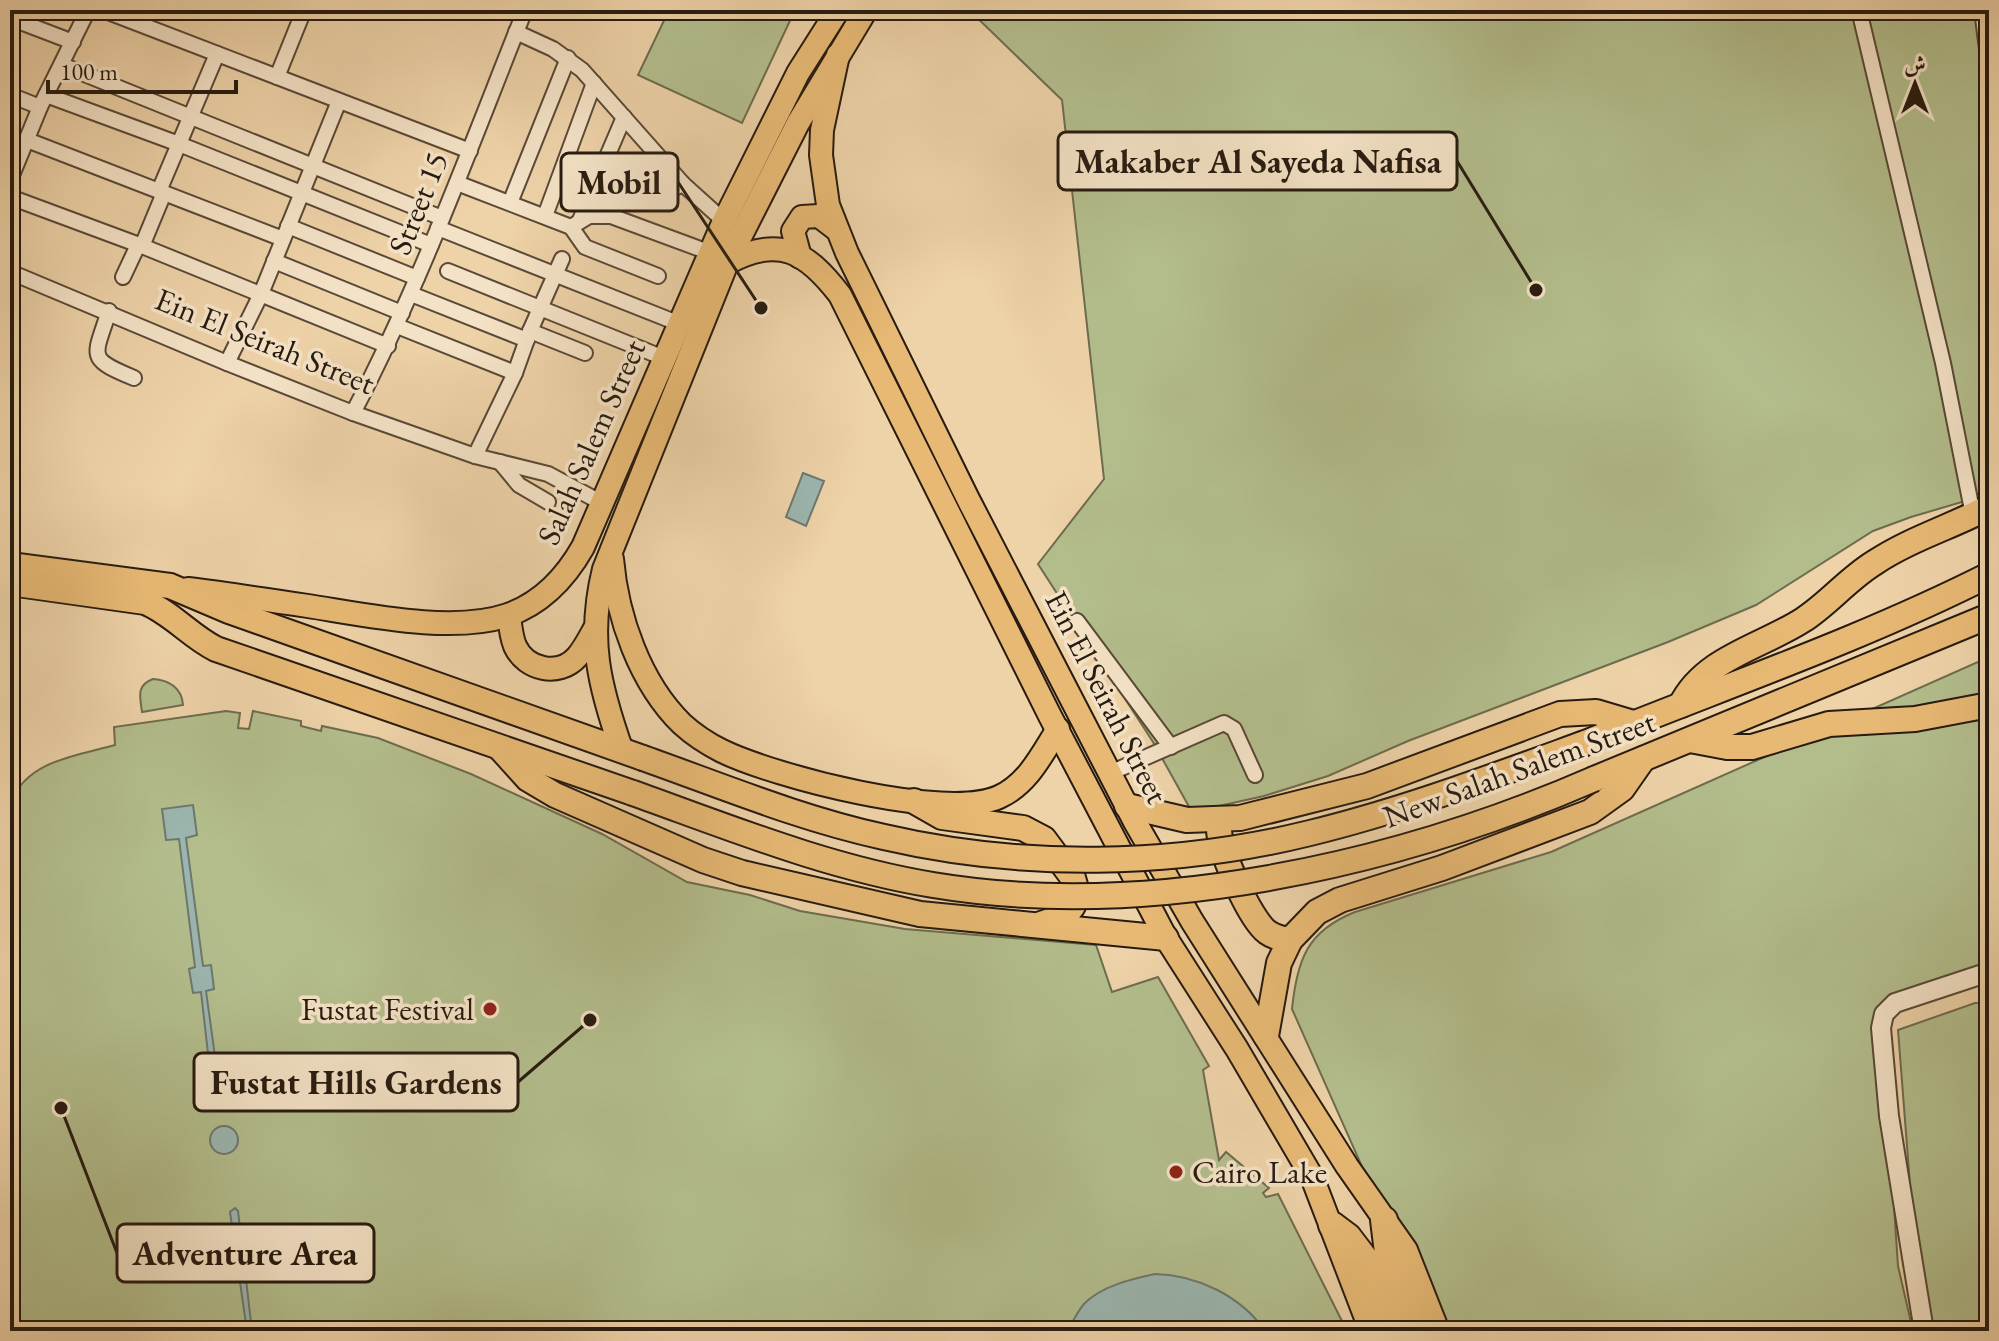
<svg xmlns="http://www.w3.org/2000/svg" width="1999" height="1341" font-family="'EB Garamond',Amiri,serif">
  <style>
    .green { fill: #b3bd8c; stroke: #6d6c4e; stroke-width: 2 }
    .water { fill: #9bb6af; stroke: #6d786f; stroke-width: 2 }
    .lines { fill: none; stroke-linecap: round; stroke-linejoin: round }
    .minor-casing { stroke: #594936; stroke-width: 18 }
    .tertiary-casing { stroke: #594936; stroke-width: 22 }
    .primary-casing { stroke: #271b10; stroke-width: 26 }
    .trunk-casing { stroke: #271b10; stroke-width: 28 }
    .motorway-casing { stroke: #271b10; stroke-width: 30 }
    .minor { stroke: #f4e2c6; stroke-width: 14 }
    .tertiary { stroke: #f4e2c6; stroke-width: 18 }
    .primary { stroke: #e7b974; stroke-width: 22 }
    .trunk { stroke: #e7b974; stroke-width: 24 }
    .motorway { stroke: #e7b974; stroke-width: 26 }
    .trunk-bridge-casing { stroke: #271b10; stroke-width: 28; stroke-linecap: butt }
    .trunk-bridge { stroke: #e7b974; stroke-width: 24 }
    .poi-dot { fill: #8f2418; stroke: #f4e2c6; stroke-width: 3 }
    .labels { text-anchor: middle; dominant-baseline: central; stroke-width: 7; stroke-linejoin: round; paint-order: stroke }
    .street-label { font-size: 32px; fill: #271b10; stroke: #f4e2c6 }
    .poi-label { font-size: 32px; fill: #271b10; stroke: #f4e2c6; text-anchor: end }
    .leader { fill: none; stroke: #271b10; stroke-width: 3 }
    .callout-dot { fill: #271b10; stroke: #f4e2c6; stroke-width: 3 }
    .callout { fill: #f4e2c6; stroke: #271b10; stroke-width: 3 }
    .callout-label { font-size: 34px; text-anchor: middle; font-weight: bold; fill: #271b10 }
  </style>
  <rect width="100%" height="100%" fill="#eed2a8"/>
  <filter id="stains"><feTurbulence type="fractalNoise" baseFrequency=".0025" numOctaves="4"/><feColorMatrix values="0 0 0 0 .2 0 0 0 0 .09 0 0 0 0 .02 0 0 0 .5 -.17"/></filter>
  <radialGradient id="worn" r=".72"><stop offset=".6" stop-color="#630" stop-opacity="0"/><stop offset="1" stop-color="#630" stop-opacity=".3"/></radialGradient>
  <!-- green -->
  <g class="green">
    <polygon points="669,10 795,10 742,123 638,75"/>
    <polygon points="969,10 1977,10 1989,90 1989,494 1911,517 1873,531 1756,605 1668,642 1408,741 1328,776 1264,796 1192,812 1153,742 1038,564 1104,479 1062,100"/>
    <path d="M1989 657V970L1881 1014 1898 1266 1913 1331H1435L1292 1009C1297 960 1307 931 1355 912L1551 852Z"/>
    <path d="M153 679C169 680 182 688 183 705L142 712C140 697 136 685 153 679Z"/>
    <path d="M226 711 240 713 238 728 249 729 253 711 301 721V726L321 731 322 726 378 738 471 774 602 834 687 882 750 895 800 911 905 929 1096 945 1112 992 1158 977 1209 1066 1203 1070 1219 1160 1226 1152 1269 1188 1263 1193 1266 1197 1278 1194 1347 1331H10L11 801C29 760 76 756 115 745L114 727Z"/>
    <polygon points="1975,1003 1989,1003 1989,1331 1927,1331 1915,1249 1898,1030"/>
  </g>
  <!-- water -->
  <g class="water">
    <polygon points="803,473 824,481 806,526 786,517"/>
    <polygon points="193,805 197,835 186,838 203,966 211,965 214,989 206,991 217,1071 215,1074 210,1071 201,992 193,993 189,969 195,967 179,839 166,840 162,809"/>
    <circle cx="224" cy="1140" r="14"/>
    <polygon points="235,1208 238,1211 252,1331 247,1331 230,1212"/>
    <path d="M1155 1274C1197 1275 1241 1296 1265 1331H1067C1073 1322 1077 1312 1084 1304 1101 1286 1132 1279 1155 1274Z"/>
  </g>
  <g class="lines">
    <defs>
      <g id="minor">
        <polyline points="103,10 470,151"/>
        <polyline points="1859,10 1943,363 1973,515"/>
        <polyline points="10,18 73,42"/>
        <polyline points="516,32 553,49 582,70 683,184 724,221"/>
        <polyline points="62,65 442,218"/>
        <polyline points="277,77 304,10"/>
        <polyline points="10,95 40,107"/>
        <polyline points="46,95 179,144 431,245"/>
        <polyline points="27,140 283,239"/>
        <polyline points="10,180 40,107 88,10"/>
        <polyline points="457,183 571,227 585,247 658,276"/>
        <path d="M634 183C651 194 665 194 683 184"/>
        <polyline points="159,191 217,54"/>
        <polyline points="10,197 142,246 388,346"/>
        <polyline points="510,203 568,58"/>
        <polyline points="545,216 594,83"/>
        <polyline points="580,220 624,117"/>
        <polyline points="288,226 417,278"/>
        <polyline points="571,227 589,216 611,216 711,253"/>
        <polyline points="438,228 680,324"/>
        <polyline points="142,246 164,193"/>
        <polyline points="274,261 402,313"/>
        <polyline points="448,271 664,358"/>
        <polyline points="10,272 227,363 353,413 475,456 548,474 602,503"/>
        <polyline points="123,277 138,245"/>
        <polyline points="411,294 527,340"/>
        <path d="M109 311C94 358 86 358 134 378"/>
        <polyline points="397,326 515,373"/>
        <polyline points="530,331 585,353"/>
        <polyline points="227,363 261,294 339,101"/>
        <path d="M353 413C421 283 471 145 525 10"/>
        <polyline points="475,456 515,373 530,331 562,259"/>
        <polyline points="500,462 519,485 548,502"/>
        <polyline points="1077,621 1171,747"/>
        <polyline points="1110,773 1224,723 1234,729 1255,775"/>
        <polyline points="1974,1331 1989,1326"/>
      </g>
      <g id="tertiary">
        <polyline points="1984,10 1989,49"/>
        <polyline points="1924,1331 1889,1116 1881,1028 1884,1014 1895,1003 1989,972"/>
      </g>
      <g id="primary">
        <polyline points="838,55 822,130 821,155 828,205 847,253 968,499 1135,822 1192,921 1347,1166 1406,1250 1438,1331"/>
        <polyline points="800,257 793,231 802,217 819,216 836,229"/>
        <path d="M727 263C779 235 806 251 840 295L1050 716 1166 938 1237 1049 1312 1177 1371 1331"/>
        <path d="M612 559C617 617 640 683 682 724 694 735 708 744 722 751 776 777 945 821 999 797 1028 784 1042 754 1058 729"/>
        <path d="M188 589C228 594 268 600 308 606 366 615 453 634 508 615 542 603 566 577 583 547L724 221 798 73 838 10"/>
        <path d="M509 615C510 625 511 636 515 646 526 670 559 677 577 657 584 649 589 639 594 630"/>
        <path d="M622 751C599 686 587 638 604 569L727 263 798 123 866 10"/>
      </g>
      <g id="trunk">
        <polyline points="10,565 170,586 229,611 643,758"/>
        <path d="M10 583 145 602C172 613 190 636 216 649L633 793"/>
        <path d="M1681 705C1704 658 1761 647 1803 620 1828 604 1848 579 1874 563 1910 539 1951 527 1989 507"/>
        <polyline points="1690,740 1727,747 1752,747 1829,724 1915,719 1989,705"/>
        <path d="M1585 743C1720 688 1858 641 1989 575"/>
        <polyline points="500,748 528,779 555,795 703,860 742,873 920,914 1166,938"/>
        <polyline points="1594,779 1989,616"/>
        <polyline points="914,801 942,817 1023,828 1044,839 1073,878 1077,892 1073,906 1065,916 1041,924"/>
        <polyline points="1127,806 1187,820 1240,818 1367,786 1560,714 1596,712 1633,723"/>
        <path d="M1219 830C1220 852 1250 919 1267 932 1274 937 1282 939 1290 940"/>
        <polyline points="1266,1036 1279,963 1290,940 1317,912 1340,900 1442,868 1590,812 1622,789 1643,759"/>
      </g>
      <g id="motorway">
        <polyline points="1384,1220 1389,1261 1417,1331"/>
        <polyline points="1332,1225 1348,1237 1364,1258 1394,1331"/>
      </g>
    </defs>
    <!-- minor casing -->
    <use href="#minor" class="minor-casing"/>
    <!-- tertiary casing -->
    <use href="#tertiary" class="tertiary-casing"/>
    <!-- primary casing -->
    <use href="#primary" class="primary-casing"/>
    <!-- trunk casing -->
    <use href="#trunk" class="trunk-casing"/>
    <!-- motorway casing -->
    <use href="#motorway" class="motorway-casing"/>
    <!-- minor -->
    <use href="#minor" class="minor"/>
    <!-- tertiary -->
    <use href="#tertiary" class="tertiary"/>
    <!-- primary -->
    <use href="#primary" class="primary"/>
    <!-- trunk -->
    <use href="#trunk" class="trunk"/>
    <!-- motorway -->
    <use href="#motorway" class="motorway"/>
    <defs>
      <g id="trunk-bridge">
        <path d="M643 758C722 786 801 819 884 837 1022 869 1172 867 1310 833 1404 810 1494 776 1585 743"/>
        <path d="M633 793C731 828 829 868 933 885 1149 921 1396 865 1594 779"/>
      </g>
    </defs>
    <!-- trunk-bridge casing -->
    <use href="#trunk-bridge" class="trunk-bridge-casing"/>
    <!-- trunk-bridge -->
    <use href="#trunk-bridge" class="trunk-bridge"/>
  </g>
  <!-- markers -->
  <g class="poi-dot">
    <circle cx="490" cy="1009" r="8"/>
    <circle cx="1176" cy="1172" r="8"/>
  </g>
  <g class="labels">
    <!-- street labels -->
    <g class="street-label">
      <text transform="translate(418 203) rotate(-68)">Street 15</text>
      <text transform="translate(265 341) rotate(22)">Ein El Seirah Street</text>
      <text transform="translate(591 442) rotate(-66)">Salah Salem Street</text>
      <text transform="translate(1107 697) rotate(63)">Ein El Seirah Street</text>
      <text transform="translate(1519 769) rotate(-20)">New Salah Salem Street</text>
    </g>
    <!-- poi labels -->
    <g class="poi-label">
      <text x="474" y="1009">Fustat Festival</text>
      <text x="1192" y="1172" text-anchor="start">Cairo Lake</text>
    </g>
  </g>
  <!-- callouts -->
  <path class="leader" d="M1536 290L1457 161M761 308L678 182M590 1020L518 1082M61 1108L117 1253"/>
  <g class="callout-dot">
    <circle cx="1536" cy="290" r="8"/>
    <circle cx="761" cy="308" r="8"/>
    <circle cx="590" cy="1020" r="8"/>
    <circle cx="61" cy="1108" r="8"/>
  </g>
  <g class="callout">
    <rect x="1058" y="132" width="399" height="58" rx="8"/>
    <rect x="561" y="153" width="117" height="58" rx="8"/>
    <rect x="194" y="1053" width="324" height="58" rx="8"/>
    <rect x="117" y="1224" width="257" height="58" rx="8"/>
  </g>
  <g class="callout-label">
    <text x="1258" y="173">Makaber Al Sayeda Nafisa</text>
    <text x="619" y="194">Mobil</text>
    <text x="356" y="1094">Fustat Hills Gardens</text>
    <text x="245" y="1265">Adventure Area</text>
  </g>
  <!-- margin -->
  <rect width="1999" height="1341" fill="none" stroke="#eed2a8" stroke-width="40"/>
  <rect x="12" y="12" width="1975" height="1317" fill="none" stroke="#271b10" stroke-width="4"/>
  <rect x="20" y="20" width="1959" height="1301" fill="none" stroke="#271b10" stroke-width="2"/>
  <!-- north arrow -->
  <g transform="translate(1915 84)" stroke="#f4e2c6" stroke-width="6" paint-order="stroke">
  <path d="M0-6L14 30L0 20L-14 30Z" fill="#271b10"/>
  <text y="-12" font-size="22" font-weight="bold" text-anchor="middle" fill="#271b10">ش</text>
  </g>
  <!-- scale -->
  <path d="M48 80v12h188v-12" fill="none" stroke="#271b10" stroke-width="4"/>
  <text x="60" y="80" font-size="24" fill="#271b10" stroke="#f4e2c6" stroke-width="6" paint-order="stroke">100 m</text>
  <rect width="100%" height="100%" filter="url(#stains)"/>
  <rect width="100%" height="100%" fill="url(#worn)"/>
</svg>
